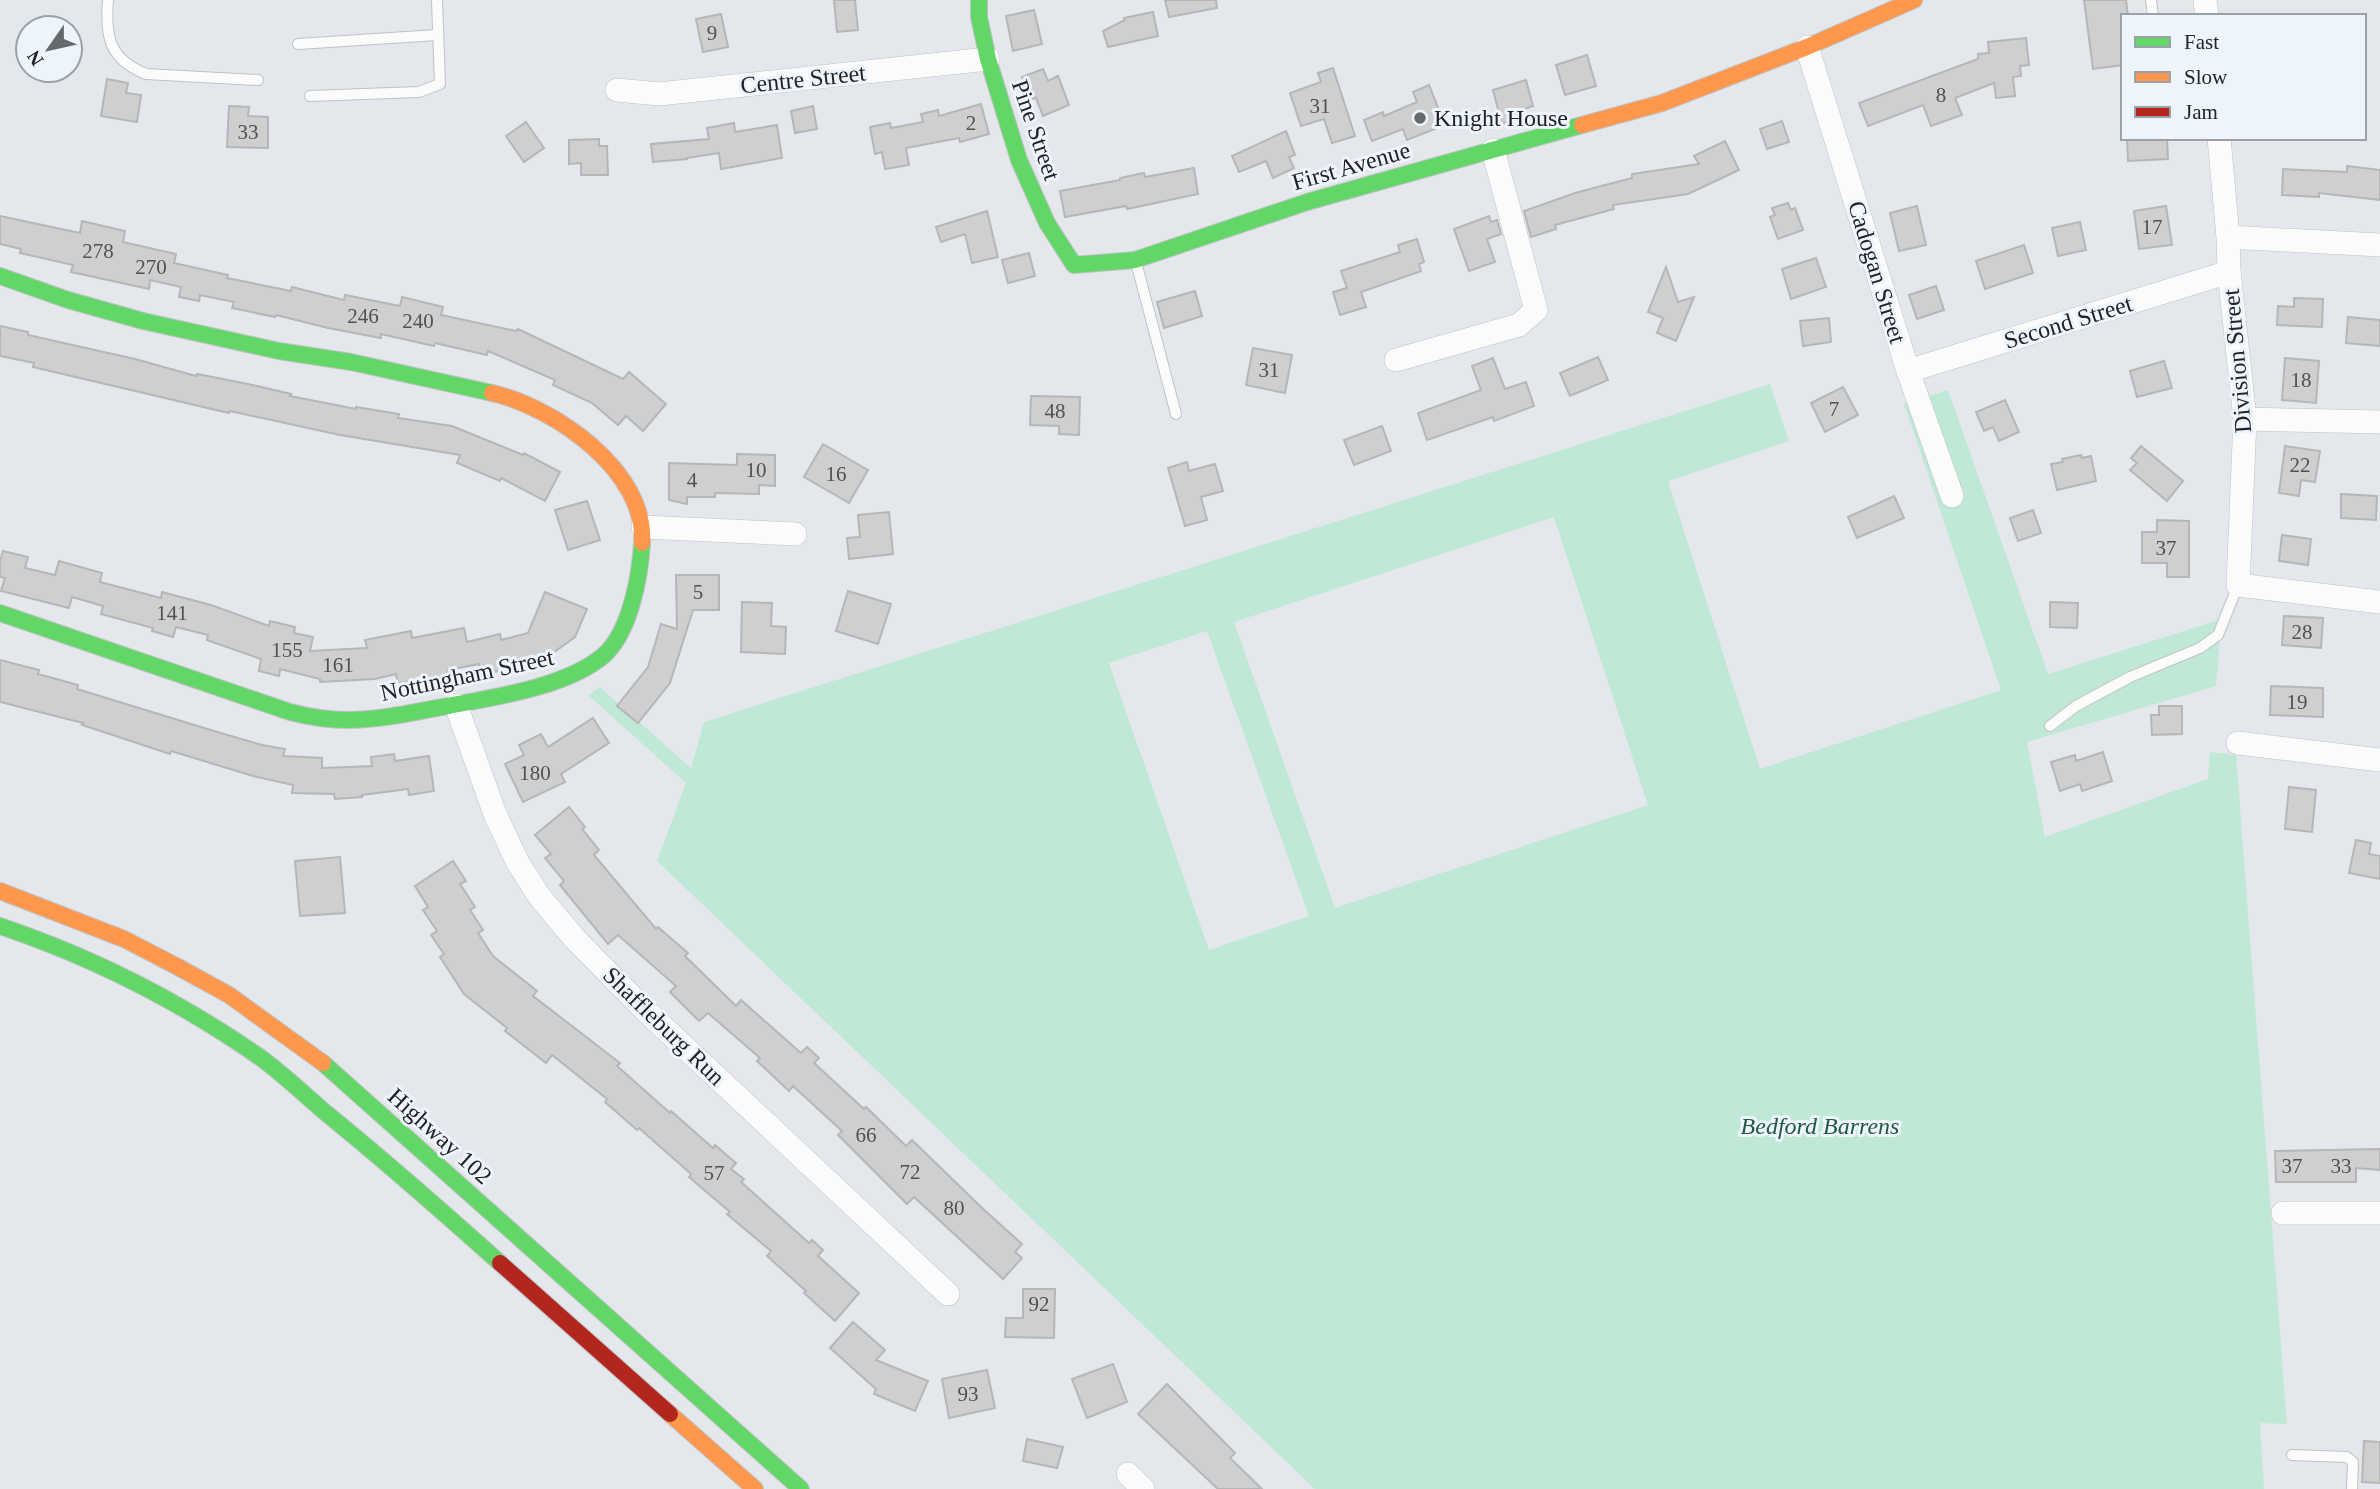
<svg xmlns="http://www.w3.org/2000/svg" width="2380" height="1489" font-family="Georgia,serif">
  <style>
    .green { fill: #c0e8d7; fill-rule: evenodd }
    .building { fill: #cfcfd0; stroke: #b6b6b7; stroke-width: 2 }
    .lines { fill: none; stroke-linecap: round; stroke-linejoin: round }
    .lane-casing { stroke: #bfc2c5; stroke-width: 12 }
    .street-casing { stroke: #bfc2c5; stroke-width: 24 }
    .fast-casing { stroke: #bfc2c5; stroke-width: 18 }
    .slow-casing { stroke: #bfc2c5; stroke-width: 18 }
    .jam-casing { stroke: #bfc2c5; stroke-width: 18 }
    .lane { stroke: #fbfbfc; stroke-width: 10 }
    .street { stroke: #fbfbfc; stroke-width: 23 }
    .fast { stroke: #63d668; stroke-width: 16 }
    .slow { stroke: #ff974d; stroke-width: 16 }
    .jam { stroke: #b3261e; stroke-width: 16 }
    .poi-dot { fill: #65686c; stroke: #eef4fc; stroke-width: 2.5 }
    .labels { text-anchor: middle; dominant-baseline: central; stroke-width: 6; stroke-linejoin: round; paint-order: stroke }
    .number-label { font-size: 21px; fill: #4f5154 }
    .street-label { font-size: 24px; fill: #212327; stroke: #eef4fc }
    .poi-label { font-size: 24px; fill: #212327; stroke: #eef4fc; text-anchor: start }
    .park-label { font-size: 24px; font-style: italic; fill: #225941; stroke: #eef4fc }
  </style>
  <rect width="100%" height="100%" fill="#e4e7ec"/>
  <!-- green -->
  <path class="green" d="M1770 384 1789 441 1668 481 1760 769 2001 690 1904 404 1948 390 2048 674 2222 619 2216 686 2027 742 2045 837 2208 779 2210 752 2236 755 2287 1424 2260 1423 2264 1489H1315L657 861 686 783 588 695 600 687 691 768 704 722ZM1554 517 1648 805 1335 908 1234 622ZM1207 631 1309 916 1209 950 1109 663Z"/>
  <!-- building -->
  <g class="building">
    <polygon points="834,0 855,0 858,30 837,32"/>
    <polygon points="1165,0 1216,0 1217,8 1169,17"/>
    <polygon points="2084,0 2126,0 2128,16 2123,16 2123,65 2093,69"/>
    <polygon points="1034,10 1042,44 1013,51 1006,16"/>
    <polygon points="1153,12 1158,36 1108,47 1103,31 1125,20 1124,18"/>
    <polygon points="721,14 728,47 703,52 696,19"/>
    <polygon points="2026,38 2029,65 2020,66 2021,76 2013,77 2015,96 1996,98 1994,83 1955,98 1962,115 1931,126 1923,105 1868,126 1859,103 1978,59 1978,54 1989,53 1988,42"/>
    <polygon points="1587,55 1596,86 1565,95 1556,65"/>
    <polygon points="1333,68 1355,136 1332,143 1324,119 1301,126 1290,93 1321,82 1318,73"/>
    <polygon points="1043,69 1048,81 1058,76 1069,105 1043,116 1036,98 1031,99 1022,77"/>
    <polygon points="107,79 128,83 126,93 141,95 137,122 101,116"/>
    <polygon points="1526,80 1533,106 1518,111 1520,119 1502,124 1493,90"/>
    <polygon points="1429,85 1445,125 1407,140 1403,129 1372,141 1364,120 1383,112 1384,116 1417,102 1413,92"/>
    <polygon points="981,104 989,134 960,142 959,138 906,148 909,165 885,169 882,152 875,154 870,127 890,123 891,128 923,122 921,114 938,110 939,116"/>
    <polygon points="229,106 249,107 248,116 268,117 268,148 227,147"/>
    <polygon points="813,106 817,129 795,133 791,111"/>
    <polygon points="1782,121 1789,142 1767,149 1760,129"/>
    <polygon points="526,122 544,148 524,162 506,136"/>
    <polygon points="734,123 735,132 777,125 782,158 721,169 719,153 687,158 687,159 653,162 651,144 709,139 707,128"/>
    <polygon points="1286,131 1295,155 1289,157 1294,168 1273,178 1266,161 1239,172 1232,156"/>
    <polygon points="2127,138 2167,138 2168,159 2128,161"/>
    <polygon points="599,139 599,146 607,146 608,175 581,175 581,163 569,164 569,140"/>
    <polygon points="1725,141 1739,170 1688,194 1613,205 1614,209 1555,225 1556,229 1531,237 1524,211 1575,193 1632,178 1632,174 1699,164 1694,156"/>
    <polygon points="2347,166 2380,170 2380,200 2319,193 2319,197 2282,195 2283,169 2347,172"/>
    <polygon points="1194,168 1198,194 1127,209 1126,206 1065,217 1060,191 1120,180 1120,178 1144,173 1145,177"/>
    <polygon points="1788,203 1791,210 1795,208 1803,230 1778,239 1770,217 1775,215 1772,208"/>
    <polygon points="1917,206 1926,245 1899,251 1890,213"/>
    <polygon points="2166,206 2172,245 2139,249 2134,211"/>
    <polygon points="987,211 998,257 972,263 965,234 941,242 936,227"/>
    <polygon points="0,216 80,233 82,221 125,231 123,242 176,254 174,263 228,275 227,278 291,291 292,287 344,300 345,295 400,306 402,297 443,307 441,315 516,331 518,329 623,379 629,372 666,404 643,431 626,416 618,425 592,403 553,385 555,380 488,351 487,355 435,343 434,346 381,334 381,338 328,328 276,315 275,317 232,308 234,302 200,295 199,301 179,297 181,287 150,280 149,289 71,272 73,265 20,253 21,249 0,244"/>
    <polygon points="1489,216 1491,222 1497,220 1501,234 1487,239 1495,262 1469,271 1454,229"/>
    <polygon points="2080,222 2086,250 2058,256 2052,228"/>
    <polygon points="1417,239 1424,262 1419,264 1421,271 1361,292 1366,307 1340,315 1333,292 1347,288 1341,271 1400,252 1398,245"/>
    <polygon points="2024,245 2033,273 1985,289 1976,261"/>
    <polygon points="1029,253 1035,276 1008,283 1002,260"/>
    <polygon points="1816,258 1826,287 1791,299 1782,269"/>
    <polygon points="1666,267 1678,302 1694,297 1676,341 1657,333 1663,318 1648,312"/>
    <polygon points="1936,286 1944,310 1917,319 1909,295"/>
    <polygon points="1195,291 1202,316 1164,328 1157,302"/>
    <polygon points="2294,298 2323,299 2322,327 2277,325 2278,306 2294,307"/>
    <polygon points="2348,317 2380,320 2380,346 2346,343"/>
    <polygon points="1829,318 1831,342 1803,346 1800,321"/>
    <polygon points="0,326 28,332 28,335 135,359 196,376 197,374 248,384 291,394 290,396 356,409 356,407 399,414 398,418 452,426 523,455 524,453 560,472 545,501 501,478 500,481 457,463 460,455 340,435 230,411 229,413 33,367 34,363 0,356"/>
    <polygon points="1253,348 1292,355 1285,393 1246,385"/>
    <polygon points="1598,357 1608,380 1570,396 1560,373"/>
    <polygon points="1493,358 1505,389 1526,382 1534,406 1494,421 1493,417 1427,440 1418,413 1481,390 1472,366"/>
    <polygon points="2285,358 2319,361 2316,403 2282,400"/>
    <polygon points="2164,361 2172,388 2137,397 2130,371"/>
    <polygon points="1843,387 1858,415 1825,432 1811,403"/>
    <polygon points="1031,396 1080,397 1079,435 1059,434 1059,426 1030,425"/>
    <polygon points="2005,400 2019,432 1999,441 1993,427 1984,431 1976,412"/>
    <polygon points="1382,426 1391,451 1354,465 1344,440"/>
    <polygon points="823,444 868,470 849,503 804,477"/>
    <polygon points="2141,446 2183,481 2167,501 2130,470 2137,463 2131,458"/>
    <polygon points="2285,446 2320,451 2315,482 2301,480 2299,496 2279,493"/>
    <polygon points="737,454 775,455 775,486 759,485 759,494 715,493 715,497 687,497 687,504 669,500 669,463 737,465"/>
    <polygon points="2081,455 2082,458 2091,456 2096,481 2057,490 2051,464 2063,462 2062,459"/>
    <polygon points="1187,462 1189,471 1215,464 1223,491 1201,497 1207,520 1185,526 1168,468"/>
    <polygon points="2341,494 2377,496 2376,520 2341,518"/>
    <polygon points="1894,496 1904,518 1857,538 1848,517"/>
    <polygon points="587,501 600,540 568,550 555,510"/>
    <polygon points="2033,510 2041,533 2018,541 2010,518"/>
    <polygon points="889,512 893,554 849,559 847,538 860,537 858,515"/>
    <polygon points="2157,520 2189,521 2189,577 2167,577 2167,563 2142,563 2142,532 2157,532"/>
    <polygon points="2282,535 2311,539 2308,565 2279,561"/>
    <polygon points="3,551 28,557 25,568 55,575 59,561 102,573 100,582 161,598 162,592 211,605 269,626 270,621 295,627 294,633 313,637 310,651 367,648 365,640 411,631 412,638 464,628 467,642 500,634 501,640 528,633 545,592 587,609 575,637 543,660 482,675 479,664 448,670 450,679 432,682 431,678 398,684 396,674 375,679 320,682 320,679 280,669 279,676 259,671 261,659 207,640 208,635 176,627 173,637 152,631 153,628 101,614 103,606 72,597 69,608 1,591 5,578 0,577 0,561"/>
    <polygon points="676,575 719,575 719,610 693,610 670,683 638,723 617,706 648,667 661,624 677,629"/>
    <polygon points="848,591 891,604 878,644 836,631"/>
    <polygon points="742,602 772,603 771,626 786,627 785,654 741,652"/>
    <polygon points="2050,602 2078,603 2077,628 2050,627"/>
    <polygon points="2284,616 2323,618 2321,648 2282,645"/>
    <polygon points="0,660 39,670 38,674 78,685 77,689 214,731 262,745 285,749 283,756 322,758 322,768 372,766 371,757 394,754 395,761 429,756 434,791 409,795 408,789 362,795 362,797 335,799 334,794 292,793 293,785 253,776 171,751 170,754 82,725 83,723 0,702"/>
    <polygon points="2271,686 2323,688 2323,717 2270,715"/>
    <polygon points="2159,706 2182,706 2182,734 2152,735 2151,715 2159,715"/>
    <polygon points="593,718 609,743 561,774 565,782 523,802 505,764 524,755 519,745 541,734 548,747"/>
    <polygon points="2103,752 2112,781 2082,791 2080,784 2060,791 2051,762 2075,755 2076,761"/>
    <polygon points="2289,787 2316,790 2312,832 2285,829"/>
    <polygon points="569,807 585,827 582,829 599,850 594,855 656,929 658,927 688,953 685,956 736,1006 741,1000 801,1053 807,1047 819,1058 814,1063 864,1109 866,1107 906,1146 912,1140 982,1208 1022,1244 1015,1252 1022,1258 1003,1279 914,1197 907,1204 838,1135 842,1131 793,1086 789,1091 757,1061 760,1058 708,1013 699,1021 670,992 676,986 618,935 608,944 560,885 564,881 545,858 551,854 535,835"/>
    <polygon points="2356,840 2371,843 2369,854 2380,856 2380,879 2349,873"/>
    <polygon points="340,857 345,913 300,916 295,861"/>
    <polygon points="453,861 466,881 460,884 475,907 470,910 483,930 478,933 493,956 537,991 533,996 620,1063 617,1066 670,1113 671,1111 713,1148 715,1145 736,1163 731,1169 744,1179 741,1182 809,1243 812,1240 823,1250 818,1256 859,1293 835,1321 804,1293 806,1291 767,1256 771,1251 727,1214 730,1212 689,1177 691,1174 639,1128 637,1130 605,1102 607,1099 552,1055 546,1063 505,1031 507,1028 464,994 440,957 444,954 431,935 437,931 423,910 428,907 415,886"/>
    <polygon points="2380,1149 2380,1170 2356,1168 2356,1182 2276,1182 2275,1151"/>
    <polygon points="1023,1289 1055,1289 1054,1338 1005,1337 1006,1318 1023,1318"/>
    <polygon points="853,1322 885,1350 876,1360 928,1381 915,1411 874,1394 876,1389 830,1348"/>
    <polygon points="1113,1364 1127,1402 1087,1418 1072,1379"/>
    <polygon points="987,1370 995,1408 949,1418 942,1379"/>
    <polygon points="1167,1384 1235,1453 1230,1458 1262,1489 1218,1489 1138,1414"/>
    <polygon points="1027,1439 1063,1447 1057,1468 1023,1461"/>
    <polygon points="2364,1441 2380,1442 2380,1483 2362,1482"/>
  </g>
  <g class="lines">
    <defs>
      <g id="lane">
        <path d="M108 0C105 37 109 59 146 74L258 80"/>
        <polyline points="2151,0 2153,16"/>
        <polyline points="298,44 437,35"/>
        <polyline points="310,96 419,92 440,84 437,0"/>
        <polyline points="1136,262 1176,414"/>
        <polyline points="2050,726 2076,706 2130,677 2200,648 2218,635 2238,585"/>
        <polyline points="2292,1455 2347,1457 2353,1462 2352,1489"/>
      </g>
      <g id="street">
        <polyline points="2205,0 2207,16"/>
        <polyline points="1807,47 1908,371 1952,496"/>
        <polyline points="617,90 659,94 988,59"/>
        <polyline points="2219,138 2228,237 2229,272 2245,419 2238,585 2380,602"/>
        <polyline points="2228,237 2380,245"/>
        <polyline points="1396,360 1519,325 1536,310 1493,150"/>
        <polyline points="1908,371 2229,272"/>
        <polyline points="2245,419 2380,422"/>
        <polyline points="643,527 795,534"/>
        <polyline points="456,705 495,814 518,863 539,896 575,939 644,1009 948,1294"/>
        <polyline points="2238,743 2380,760"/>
        <polyline points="2283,1213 2380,1213"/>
        <polyline points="1128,1474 1143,1489"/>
      </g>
      <g id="fast">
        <polyline points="979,0 979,17 988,59 1019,160 1047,223 1074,265 1135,260 1307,202 1582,125"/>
        <polyline points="0,276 68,300 143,321 279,351 351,362 492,393"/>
        <path d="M0 613 290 712C309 717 328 720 348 720 382 720 414 712 448 706 495 697 566 687 603 656 630 633 640 577 642 543"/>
        <path d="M0 926C95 958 178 1000 261 1058 284 1075 305 1095 326 1113 385 1161 443 1212 500 1263"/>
        <polyline points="323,1063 801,1489"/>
      </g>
      <g id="slow">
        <polyline points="1582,125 1662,103 1807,47 1914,0"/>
        <path d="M492 393C554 407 647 471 642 543"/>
        <polyline points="0,891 124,939 178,967 229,995 323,1063"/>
        <polyline points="670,1414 755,1489"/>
      </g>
      <polyline id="jam" points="500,1263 670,1414"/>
    </defs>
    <!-- lane casing -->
    <use href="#lane" class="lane-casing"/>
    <!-- street casing -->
    <use href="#street" class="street-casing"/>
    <!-- fast casing -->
    <use href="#fast" class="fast-casing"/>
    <!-- slow casing -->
    <use href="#slow" class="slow-casing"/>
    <!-- jam casing -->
    <use href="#jam" class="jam-casing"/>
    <!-- lane -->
    <use href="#lane" class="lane"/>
    <!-- street -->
    <use href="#street" class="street"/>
    <!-- fast -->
    <use href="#fast" class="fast"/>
    <!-- slow -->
    <use href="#slow" class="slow"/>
    <!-- jam -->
    <use href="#jam" class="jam"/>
  </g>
  <!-- markers -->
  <circle class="poi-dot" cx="1420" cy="118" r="7"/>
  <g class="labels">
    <!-- number labels -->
    <g class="number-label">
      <text x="712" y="33">9</text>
      <text x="1941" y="95">8</text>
      <text x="1320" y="106">31</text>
      <text x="971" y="123">2</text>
      <text x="248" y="132">33</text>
      <text x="2152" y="227">17</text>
      <text x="98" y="251">278</text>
      <text x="151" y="267">270</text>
      <text x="363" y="316">246</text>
      <text x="418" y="321">240</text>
      <text x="1269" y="370">31</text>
      <text x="2301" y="380">18</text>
      <text x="1834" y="409">7</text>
      <text x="1055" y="411">48</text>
      <text x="2300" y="465">22</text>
      <text x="756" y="470">10</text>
      <text x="836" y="474">16</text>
      <text x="692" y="480">4</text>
      <text x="2166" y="548">37</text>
      <text x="698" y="592">5</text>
      <text x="172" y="613">141</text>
      <text x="2302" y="632">28</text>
      <text x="287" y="650">155</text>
      <text x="338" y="665">161</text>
      <text x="2297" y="702">19</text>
      <text x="535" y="773">180</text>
      <text x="866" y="1135">66</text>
      <text x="2292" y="1166">37</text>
      <text x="2341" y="1166">33</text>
      <text x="910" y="1172">72</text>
      <text x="714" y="1173">57</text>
      <text x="954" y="1208">80</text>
      <text x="1039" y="1304">92</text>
      <text x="968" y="1394">93</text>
    </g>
    <!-- street labels -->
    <g class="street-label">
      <text transform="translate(803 79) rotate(-6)">Centre Street</text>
      <text transform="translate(1036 130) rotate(71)">Pine Street</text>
      <text transform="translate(1351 166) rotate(-16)">First Avenue</text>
      <text transform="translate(1877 272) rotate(73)">Cadogan Street</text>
      <text transform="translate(2068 322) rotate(-17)">Second Street</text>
      <text transform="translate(2237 361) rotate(-95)">Division Street</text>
      <text transform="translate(467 675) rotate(-12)">Nottingham Street</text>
      <text transform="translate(664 1026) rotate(44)">Shaffleburg Run</text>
      <text transform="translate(440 1136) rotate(42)">Highway 102</text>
    </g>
    <!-- poi labels -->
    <g class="poi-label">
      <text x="1434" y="118">Knight House</text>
    </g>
    <!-- park labels -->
    <g class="park-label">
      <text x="1820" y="1126">Bedford Barrens</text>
    </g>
  </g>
  <!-- legend -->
  <rect x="2121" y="14" width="245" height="126" fill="#eef4fc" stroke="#9ca0a7" stroke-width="2"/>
  <rect x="2135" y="37" width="35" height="10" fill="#63d668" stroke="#9ca0a7" stroke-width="2"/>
  <text x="2184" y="49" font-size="21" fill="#212327">Fast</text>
  <rect x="2135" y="72" width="35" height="10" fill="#ff974d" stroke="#9ca0a7" stroke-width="2"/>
  <text x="2184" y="84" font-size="21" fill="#212327">Slow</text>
  <rect x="2135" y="107" width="35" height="10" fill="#b3261e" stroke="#9ca0a7" stroke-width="2"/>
  <text x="2184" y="119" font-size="21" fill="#212327">Jam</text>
  <!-- north arrow -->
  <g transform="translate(49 49) rotate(236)"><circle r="33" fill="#eef4fc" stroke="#9ca0a7" stroke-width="2"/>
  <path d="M0-5L12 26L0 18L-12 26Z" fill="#65686c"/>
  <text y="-10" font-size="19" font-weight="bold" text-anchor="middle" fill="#212327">N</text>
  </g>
</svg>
